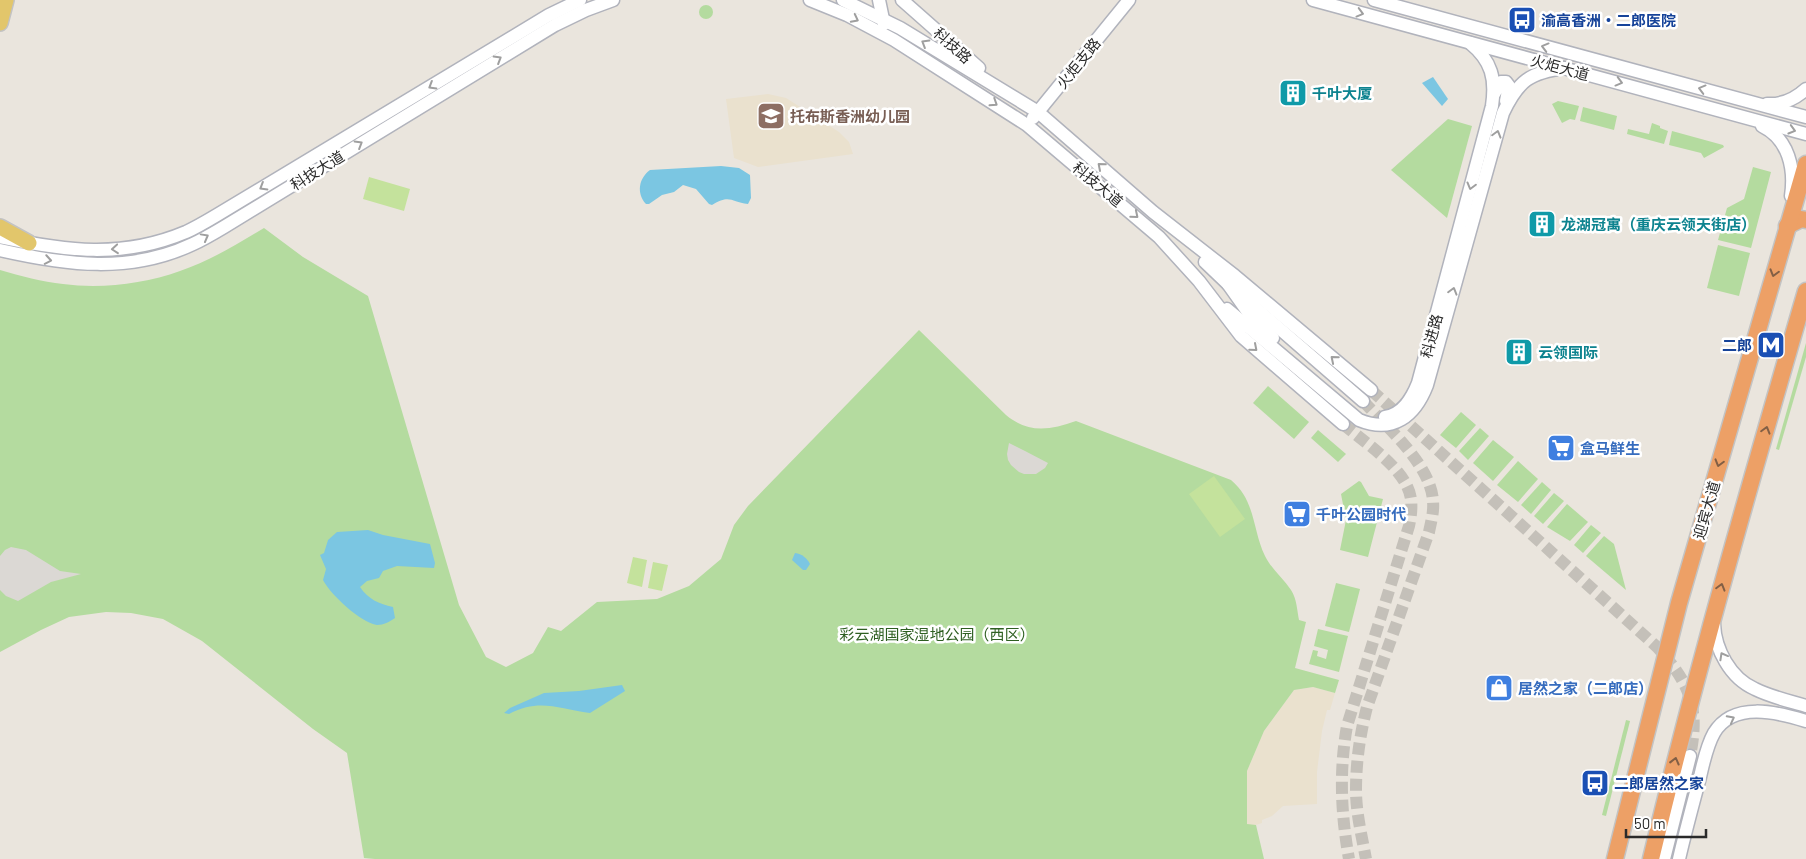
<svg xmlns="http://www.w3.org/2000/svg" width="1806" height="859" font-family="Barlow,'Noto Sans SC',sans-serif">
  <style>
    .education { fill: #eae1ce }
    .green { fill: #b4db9f }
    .pitch { fill: #c4e29c }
    .plaza { fill: #dbd8d4 }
    .water { fill: #7bc6e2 }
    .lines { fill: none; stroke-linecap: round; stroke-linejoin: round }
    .secondary-tunnel { stroke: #c4c0b9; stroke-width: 12; stroke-dasharray: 12 6; stroke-linecap: butt }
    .secondary-casing { stroke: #b1b3bc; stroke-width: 15 }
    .primary-casing { stroke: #c3c3c3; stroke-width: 18 }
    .highway-casing { stroke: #c3c3c3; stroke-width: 19 }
    .secondary { stroke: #fff; stroke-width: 12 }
    .primary { stroke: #e2c66b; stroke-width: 15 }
    .highway { stroke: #eda066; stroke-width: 16 }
    .oneway { stroke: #9f9f9f }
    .oneway2 { stroke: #825f45 }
    .labels { text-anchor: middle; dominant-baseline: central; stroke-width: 5; stroke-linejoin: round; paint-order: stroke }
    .transit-label { font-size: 15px; font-weight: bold; fill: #164399; stroke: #fff; text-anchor: start }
    .street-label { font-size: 15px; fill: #2a2a2a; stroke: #fff }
    .culture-label { font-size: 15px; font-weight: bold; fill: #0d838f; stroke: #fff; text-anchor: start }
    .education-label { font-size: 15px; font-weight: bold; fill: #785e54; stroke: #fff; text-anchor: start }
    .shop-label { font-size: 15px; font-weight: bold; fill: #366cbe; stroke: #fff; text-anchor: start }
    .park-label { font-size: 15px; fill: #2e5f21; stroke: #fff }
  </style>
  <rect width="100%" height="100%" fill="#eae5dd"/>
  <!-- education -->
  <g class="education">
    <polygon points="768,94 786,98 839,132 849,142 853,154 758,167 734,158 726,99"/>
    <polygon points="1313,687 1335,693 1330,710 1327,710 1322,731 1317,772 1317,804 1283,806 1272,816 1262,820 1262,823 1256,825 1247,825 1247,771 1264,731 1294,690"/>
  </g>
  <!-- green -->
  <g class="green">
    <circle cx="706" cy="12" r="7"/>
    <polygon points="1558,101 1579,106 1575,120 1570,119 1562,123 1552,104"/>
    <polygon points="1583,107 1617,116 1614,130 1580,121"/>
    <polygon points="1448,119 1472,126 1447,218 1391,170"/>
    <polygon points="1652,123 1660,126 1660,128 1668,131 1664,144 1627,134 1628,129 1649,134"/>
    <polygon points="1672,131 1723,145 1724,147 1704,158 1701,153 1669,145"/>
    <polygon points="1753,167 1771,172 1751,248 1718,240 1727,208 1744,199"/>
    <path d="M264 228 303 257 368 296 459 605 486 657 506 667 533 653 548 627 561 631 597 602 657 599 689 586 721 559 734 525 748 506 919 330 1006 415C1029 434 1050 430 1076 421L1231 480C1256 501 1252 529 1265 556 1272 570 1283 578 1291 590 1297 599 1297 611 1299 620L1306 622 1295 668 1339 680 1335 693 1313 687 1294 690 1264 731 1247 771V824L1256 825 1264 859H375L364 858 347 753 313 729 202 641 163 619 131 613 106 612 69 617 41 630 0 652V270C21 276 42 282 63 284 101 289 144 284 180 271 210 261 237 244 264 228Z"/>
    <polygon points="1718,245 1750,253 1739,296 1707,288"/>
    <polygon points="1806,343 1806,357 1779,450 1776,449"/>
    <polygon points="1268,386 1309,422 1294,439 1253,403"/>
    <polygon points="1461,412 1476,425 1456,448 1440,435"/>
    <polygon points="1480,428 1489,436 1468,460 1459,451"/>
    <polygon points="1318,430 1346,454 1338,462 1311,438"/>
    <polygon points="1493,440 1514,457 1493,481 1473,463"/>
    <polygon points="1518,461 1538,479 1518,502 1497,485"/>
    <polygon points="1359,481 1361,482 1369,496 1383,499 1368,557 1340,550 1346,520 1341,494"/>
    <polygon points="1542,482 1551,490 1531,514 1521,505"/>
    <polygon points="1554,493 1564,501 1543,524 1534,516"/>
    <polygon points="1567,504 1588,522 1570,541 1547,527"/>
    <polygon points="1591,525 1601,533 1583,553 1574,545"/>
    <polygon points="1604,536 1614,544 1626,590 1586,556"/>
    <polygon points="1336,583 1360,589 1349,632 1325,626"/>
    <polygon points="1318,629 1348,636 1339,672 1309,664 1313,650 1318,651 1317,656 1326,659 1328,650 1314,646"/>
    <polygon points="1626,720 1630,721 1606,816 1602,815"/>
  </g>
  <!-- pitch -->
  <g class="pitch">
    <polygon points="369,177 410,189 404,211 363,199"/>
    <polygon points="1214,476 1245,519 1220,537 1189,494"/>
    <polygon points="633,557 647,560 642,587 627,583"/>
    <polygon points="653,562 668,565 662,591 648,588"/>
  </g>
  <!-- plaza -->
  <g class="plaza">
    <polygon points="1009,443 1025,451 1048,463 1045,468 1036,474 1024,474 1019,472 1011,465 1008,460 1007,454"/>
    <polygon points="11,547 26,550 60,571 81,574 51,582 18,601 6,596 0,590 0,556 5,550"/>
  </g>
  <!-- water -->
  <g class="water">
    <polygon points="1433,77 1448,99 1442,106 1422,83"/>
    <path d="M721 166 739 168 750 175 751 198 748 204C731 202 730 194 712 205L709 204 696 189 683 185 674 192 662 195 649 204H646C636 193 639 178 650 170Z"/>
    <path d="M368 530 383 535 430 544 435 563 434 568 397 566 383 571 379 578 367 581 360 587C368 599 379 604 393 607L395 618C389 622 384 625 377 625 361 623 330 594 323 580L326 569 320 555 324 553 328 540 337 532Z"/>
    <path d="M795 553C802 554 807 558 810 564L806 570H803L792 560Z"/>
    <path d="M622 685 625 691 590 713C558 709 540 698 509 714L504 713 510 708 544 693 579 691Z"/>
  </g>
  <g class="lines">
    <!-- secondary-tunnel -->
    <g class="secondary-tunnel">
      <path d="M1371 390 1657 647C1690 683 1700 708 1690 756"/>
      <path d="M1363 401C1387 427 1431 465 1433 501 1434 512 1431 522 1429 532L1367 707C1360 734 1356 762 1356 790 1356 813 1362 837 1366 859"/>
      <path d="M1343 424C1365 443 1407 469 1411 499 1412 508 1411 517 1409 526L1347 726C1339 771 1341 814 1349 859"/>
    </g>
    <defs>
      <g id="secondary">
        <polyline points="810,0 847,15 894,40 1027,125 1159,237 1199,281 1241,336 1343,424"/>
        <polyline points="843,0 900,28 1038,112 1153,212 1235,276 1371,390"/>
        <polyline points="879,0 884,24"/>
        <polyline points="902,0 979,68"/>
        <polyline points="1313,0 1806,134"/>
        <polyline points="1374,0 1806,117"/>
        <polyline points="1494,94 1501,82 1506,82 1509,86 1506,101"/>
        <path d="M1767 104C1782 105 1795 99 1806 89"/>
        <polyline points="1033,118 1129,0"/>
        <path d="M1762 126C1789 139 1795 169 1791 196"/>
        <path d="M0 237C66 251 122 259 186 232 197 227 207 221 217 215L549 15 580 0"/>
        <path d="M0 250C66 265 130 274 193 244 204 239 214 233 224 227L555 25 586 10 613 0"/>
        <polyline points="1205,262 1228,284 1363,401"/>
        <polyline points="1228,284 1250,315 1273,338"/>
        <path d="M1227 309 1359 420C1393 434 1415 416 1427 385L1503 113C1518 81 1530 72 1565 68"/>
        <path d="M1385 417C1403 414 1412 398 1418 383L1492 106C1496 79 1492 61 1470 43"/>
        <path d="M1714 624C1715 649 1730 678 1755 689 1771 697 1789 701 1806 706"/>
        <polyline points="1664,859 1690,756"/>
        <path d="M1679 859C1685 833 1692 807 1699 781 1703 765 1706 747 1714 733 1733 701 1777 712 1806 721"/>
      </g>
      <g id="primary">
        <polyline points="0,23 6,0"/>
        <polyline points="0,227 29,243"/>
      </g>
      <g id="highway">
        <polyline points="1787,226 1801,219 1806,220"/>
        <polyline points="1615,859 1679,603 1806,164"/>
        <path d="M1651 859C1697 668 1751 480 1806 291"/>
      </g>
    </defs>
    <!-- secondary casing -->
    <use href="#secondary" class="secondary-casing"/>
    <!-- primary casing -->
    <use href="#primary" class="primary-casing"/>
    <!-- highway casing -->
    <use href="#highway" class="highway-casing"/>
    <!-- secondary -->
    <use href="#secondary" class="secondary"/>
    <!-- primary -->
    <use href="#primary" class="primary"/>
    <!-- highway -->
    <use href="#highway" class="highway"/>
  </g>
  <!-- one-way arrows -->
  <defs><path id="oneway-chevron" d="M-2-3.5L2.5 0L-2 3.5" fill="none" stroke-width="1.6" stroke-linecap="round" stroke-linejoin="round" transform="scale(1.25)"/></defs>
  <g class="oneway">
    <use href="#oneway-chevron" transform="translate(1360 13) rotate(15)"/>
    <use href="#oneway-chevron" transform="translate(855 19) rotate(27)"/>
    <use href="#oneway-chevron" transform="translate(925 43) rotate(-149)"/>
    <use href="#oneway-chevron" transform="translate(1545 47) rotate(-165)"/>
    <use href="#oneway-chevron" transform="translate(498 59) rotate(-31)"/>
    <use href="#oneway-chevron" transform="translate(1619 82) rotate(15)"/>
    <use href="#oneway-chevron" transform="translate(432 86) rotate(149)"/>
    <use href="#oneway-chevron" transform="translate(1702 89) rotate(-165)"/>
    <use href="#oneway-chevron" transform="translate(994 103) rotate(33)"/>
    <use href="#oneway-chevron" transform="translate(1792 130) rotate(16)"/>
    <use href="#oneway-chevron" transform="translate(1497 134) rotate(-74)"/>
    <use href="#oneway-chevron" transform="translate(359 144) rotate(-31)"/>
    <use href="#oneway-chevron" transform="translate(1101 166) rotate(-139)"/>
    <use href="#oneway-chevron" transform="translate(1471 186) rotate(105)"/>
    <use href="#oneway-chevron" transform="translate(263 187) rotate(149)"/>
    <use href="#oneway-chevron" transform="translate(1135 215) rotate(40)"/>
    <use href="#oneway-chevron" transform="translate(205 237) rotate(-29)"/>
    <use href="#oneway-chevron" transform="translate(115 249) rotate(175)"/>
    <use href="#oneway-chevron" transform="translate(48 260) rotate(10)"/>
    <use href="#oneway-chevron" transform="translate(1453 291) rotate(-74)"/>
    <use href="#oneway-chevron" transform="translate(1254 348) rotate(41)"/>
    <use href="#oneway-chevron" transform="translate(1334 359) rotate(-140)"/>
    <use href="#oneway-chevron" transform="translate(1723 656) rotate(-119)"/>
    <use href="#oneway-chevron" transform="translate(1731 719) rotate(-28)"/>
  </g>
  <g class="oneway2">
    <use href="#oneway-chevron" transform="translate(1774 273) rotate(106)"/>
    <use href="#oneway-chevron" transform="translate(1766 430) rotate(-74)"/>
    <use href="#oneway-chevron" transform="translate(1719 463) rotate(106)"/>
    <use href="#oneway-chevron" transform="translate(1721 587) rotate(-74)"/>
    <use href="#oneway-chevron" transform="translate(1675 761) rotate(-76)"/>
  </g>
  <!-- icons -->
  <defs>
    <symbol id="bus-square" viewBox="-11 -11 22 22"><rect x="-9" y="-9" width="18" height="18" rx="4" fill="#1a4fb4" stroke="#fff"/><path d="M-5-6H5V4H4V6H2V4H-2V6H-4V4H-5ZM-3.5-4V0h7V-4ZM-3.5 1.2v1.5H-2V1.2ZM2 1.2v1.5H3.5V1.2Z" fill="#fff"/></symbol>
    <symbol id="building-square" viewBox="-11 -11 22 22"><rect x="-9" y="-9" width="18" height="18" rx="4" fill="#0f9aa8" stroke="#fff"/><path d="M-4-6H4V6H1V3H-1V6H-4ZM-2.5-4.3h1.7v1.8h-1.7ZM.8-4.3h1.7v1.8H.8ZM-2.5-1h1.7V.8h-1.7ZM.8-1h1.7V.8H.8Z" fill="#fff"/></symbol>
    <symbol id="school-square" viewBox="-11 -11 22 22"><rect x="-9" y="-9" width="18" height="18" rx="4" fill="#8d6e63" stroke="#fff"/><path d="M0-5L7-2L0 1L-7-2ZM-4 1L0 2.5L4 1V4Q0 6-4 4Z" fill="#fff"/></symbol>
    <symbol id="metro-square" viewBox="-11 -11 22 22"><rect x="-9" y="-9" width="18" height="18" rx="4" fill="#1a4fb4" stroke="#fff"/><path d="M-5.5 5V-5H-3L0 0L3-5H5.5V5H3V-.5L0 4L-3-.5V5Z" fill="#fff"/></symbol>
    <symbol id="supermarket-square" viewBox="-11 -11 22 22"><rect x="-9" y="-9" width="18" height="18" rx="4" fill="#3f7fe0" stroke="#fff"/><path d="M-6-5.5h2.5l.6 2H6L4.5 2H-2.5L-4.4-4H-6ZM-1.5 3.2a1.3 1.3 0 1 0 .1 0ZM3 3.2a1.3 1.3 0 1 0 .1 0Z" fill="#fff"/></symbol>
    <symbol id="shop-square" viewBox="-11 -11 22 22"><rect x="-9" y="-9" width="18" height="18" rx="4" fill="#3f7fe0" stroke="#fff"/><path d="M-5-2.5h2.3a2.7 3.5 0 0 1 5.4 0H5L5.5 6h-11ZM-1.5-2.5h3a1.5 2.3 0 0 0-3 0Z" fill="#fff"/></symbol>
  </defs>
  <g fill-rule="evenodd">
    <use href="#bus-square" x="1506" y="4" width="32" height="32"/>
    <use href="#building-square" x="1277" y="77" width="32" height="32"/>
    <use href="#school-square" x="755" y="100" width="32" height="32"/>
    <use href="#building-square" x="1526" y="208" width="32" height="32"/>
    <use href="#metro-square" x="1755" y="329" width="32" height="32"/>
    <use href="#building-square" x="1503" y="336" width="32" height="32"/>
    <use href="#supermarket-square" x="1545" y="432" width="32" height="32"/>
    <use href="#supermarket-square" x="1281" y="498" width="32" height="32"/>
    <use href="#shop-square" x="1483" y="672" width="32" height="32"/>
    <use href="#bus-square" x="1579" y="767" width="32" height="32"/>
  </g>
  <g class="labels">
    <!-- transit labels -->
    <g class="transit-label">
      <text x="1541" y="20">渝高香洲‧二郎医院</text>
      <text x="1752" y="345" text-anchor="end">二郎</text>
      <text x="1614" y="783">二郎居然之家</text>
    </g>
    <!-- street labels -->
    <g class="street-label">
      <text transform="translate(953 45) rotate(42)">科技路</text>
      <text transform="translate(1078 63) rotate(-51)">火炬支路</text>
      <text transform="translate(1560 67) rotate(15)">火炬大道</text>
      <text transform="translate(317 170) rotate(-32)">科技大道</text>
      <text transform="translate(1098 184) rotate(40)">科技大道</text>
      <text transform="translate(1431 336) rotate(-75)">科进路</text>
      <text transform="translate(1706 510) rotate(-74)">迎宾大道</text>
    </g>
    <!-- culture labels -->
    <g class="culture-label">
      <text x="1312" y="93">千叶大厦</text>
      <text x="1561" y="224">龙湖冠寓（重庆云领天街店）</text>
      <text x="1538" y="352">云领国际</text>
    </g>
    <!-- education labels -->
    <g class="education-label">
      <text x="790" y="116">托布斯香洲幼儿园</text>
    </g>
    <!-- shop labels -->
    <g class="shop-label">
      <text x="1580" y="448">盒马鲜生</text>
      <text x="1316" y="514">千叶公园时代</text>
      <text x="1518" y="688">居然之家（二郎店）</text>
    </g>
    <!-- park labels -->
    <g class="park-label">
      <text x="937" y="634">彩云湖国家湿地公园（西区）</text>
    </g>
  </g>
  <!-- scale -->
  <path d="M1626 829v8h80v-8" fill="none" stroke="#2a2a2a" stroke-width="2.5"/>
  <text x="1634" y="829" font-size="15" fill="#2a2a2a" stroke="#ffffff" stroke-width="4" paint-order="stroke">50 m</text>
</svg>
